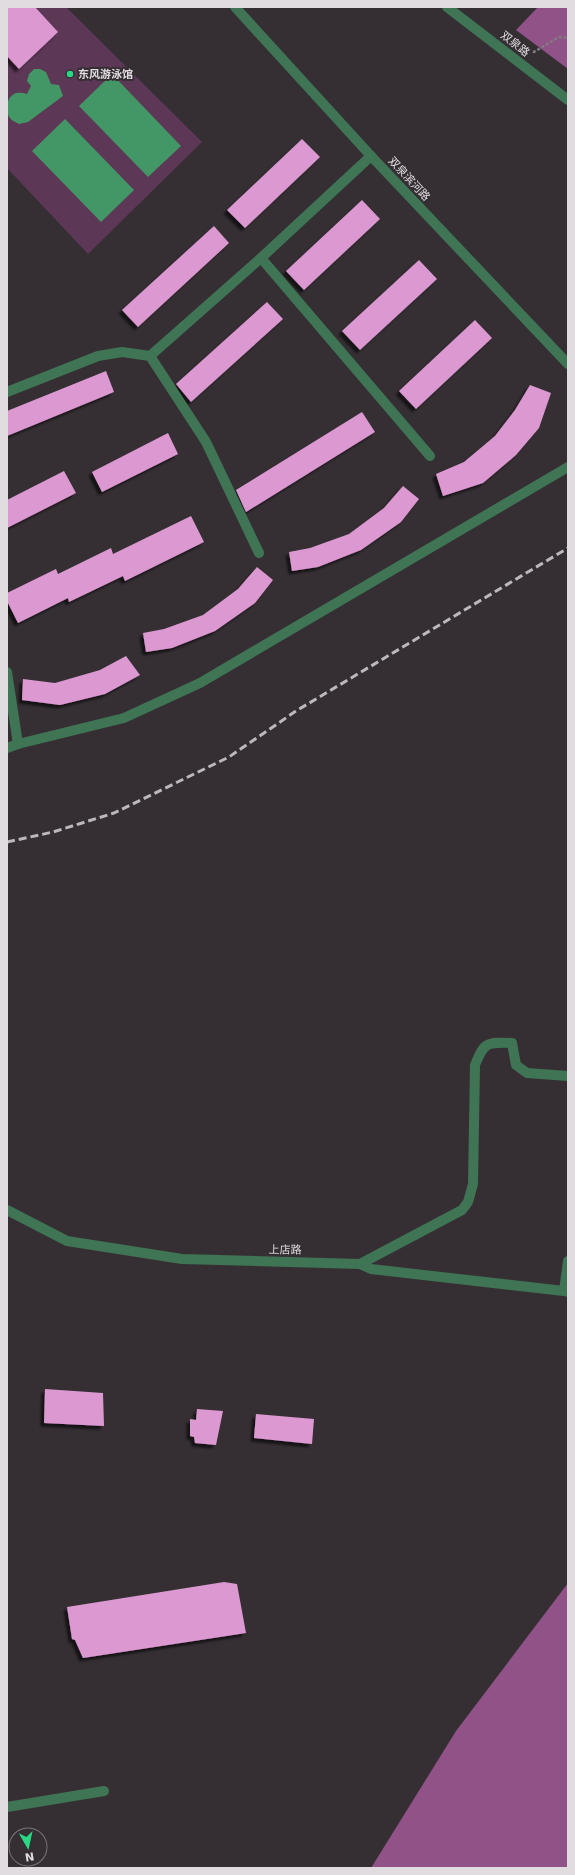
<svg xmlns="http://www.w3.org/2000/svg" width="575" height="1875" font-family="'DejaVu Sans','Noto Sans SC',sans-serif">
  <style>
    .green { fill: #5c3756 }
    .forest { fill: #905287 }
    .water { fill: #439666 }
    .building { fill: #dc98d1; filter: url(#shadow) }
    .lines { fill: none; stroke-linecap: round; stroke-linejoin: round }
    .path { stroke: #817c80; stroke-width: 2.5; stroke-dasharray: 3 2; stroke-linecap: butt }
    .minor { stroke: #3f7454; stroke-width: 10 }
    .rail { stroke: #bcb8bb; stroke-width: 3; stroke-dasharray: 8 4; stroke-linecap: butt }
    .poi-dot { fill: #2ad884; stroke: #352f34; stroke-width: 1.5 }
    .labels { text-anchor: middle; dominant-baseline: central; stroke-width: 4; stroke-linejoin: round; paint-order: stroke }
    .street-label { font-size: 11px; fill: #e0dcdf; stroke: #352f34 }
    .poi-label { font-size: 11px; font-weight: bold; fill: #e0dcdf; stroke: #352f34; text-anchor: start }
  </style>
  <defs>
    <filter id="shadow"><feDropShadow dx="-3.5" dy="3.5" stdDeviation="1" flood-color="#0009"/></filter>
  </defs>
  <rect width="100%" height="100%" fill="#352f34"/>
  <!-- green -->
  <polygon class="green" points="7,7 66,7 202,142 88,254 7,168"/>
  <!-- forest -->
  <g class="forest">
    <polygon points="538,7 568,7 568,69 516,30"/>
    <polygon points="568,1583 568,1868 371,1868 456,1731"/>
  </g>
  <!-- water -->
  <g class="water">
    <path d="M34 69H40L46 72 51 84 59 85 63 96 28 122 19 124C16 122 12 121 10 118 5 112 6 98 14 94 18 92 23 93 27 94L31 86 27 81 29 74Z"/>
    <polygon points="112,74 181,146 148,177 79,106"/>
    <polygon points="65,119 134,190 101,222 32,151"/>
  </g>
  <!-- building -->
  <g class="building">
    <polygon points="7,7 35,7 58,32 19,69 7,56"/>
    <polygon points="302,139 320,157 245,228 227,210"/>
    <polygon points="362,200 380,219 304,290 286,271"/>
    <polygon points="214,226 229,243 138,327 122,310"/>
    <polygon points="419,260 437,279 360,350 342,331"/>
    <polygon points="267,302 283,319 191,402 176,384"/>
    <polygon points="475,320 492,338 416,409 399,391"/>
    <polygon points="106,371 114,392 7,436 7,411"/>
    <polygon points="530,385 551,393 539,428 516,455 483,483 443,496 436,474 464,462 495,436 515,410"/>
    <polygon points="362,412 375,432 246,512 236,490"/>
    <polygon points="168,433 178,454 102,492 92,472"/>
    <polygon points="64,471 76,493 7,528 7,500"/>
    <polygon points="403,486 419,499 401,522 361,550 318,567 292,571 289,552 310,548 349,534 384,508"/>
    <polygon points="191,516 204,542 125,581 123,576 69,602 68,598 18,623 7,601 7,593 56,569 58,574 111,548 113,554"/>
    <polygon points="257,567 273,580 255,603 215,631 172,648 146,652 143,633 164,629 203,615 238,589"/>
    <polygon points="126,656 140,675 105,694 60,705 22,700 23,679 55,683 100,670"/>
    <polygon points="45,1389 103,1393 104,1426 44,1423"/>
    <polygon points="197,1409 223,1411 216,1445 195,1443 194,1437 190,1436 190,1419 196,1420"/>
    <polygon points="256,1414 314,1419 312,1444 254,1438"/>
    <polygon points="224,1582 237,1584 246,1633 83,1658 75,1640 72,1639 67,1607"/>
  </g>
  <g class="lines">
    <!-- path -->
    <polyline class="path" points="516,47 520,44 534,52 559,37 568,38"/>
    <!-- minor -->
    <g class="minor">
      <polyline points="235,7 371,156 568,364"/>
      <polyline points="447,7 568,100"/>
      <polyline points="261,258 430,456"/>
      <polyline points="150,356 261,258 371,156"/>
      <polyline points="7,392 98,356 122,352 150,356 206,442 259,553"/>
      <polyline points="7,672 18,744"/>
      <polyline points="7,748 18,744 124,718 200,683 568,467"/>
      <polyline points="7,1210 67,1241 182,1259 360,1264 371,1269 564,1291 568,1292"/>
      <path d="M360 1264 462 1210 468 1202 473 1184 475 1065C484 1042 487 1042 512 1043L516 1065 527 1073 568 1076"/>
      <polyline points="564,1291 568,1261"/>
      <polyline points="7,1807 104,1791"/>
    </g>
    <!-- rail -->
    <polyline class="rail" points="7,842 53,832 114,813 229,757 296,711 568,548"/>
  </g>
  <!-- markers -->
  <circle class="poi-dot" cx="70" cy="74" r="4"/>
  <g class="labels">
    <!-- street labels -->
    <g class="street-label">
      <text transform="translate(515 44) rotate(38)">双泉路</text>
      <text transform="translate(409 179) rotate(47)">双泉滨河路</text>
      <text transform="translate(285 1250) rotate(1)">上店路</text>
    </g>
    <!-- poi labels -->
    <g class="poi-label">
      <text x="78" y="74">东风游泳馆</text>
    </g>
  </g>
  <!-- border -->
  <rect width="575" height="1875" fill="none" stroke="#e0dcdf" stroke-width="16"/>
  <!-- north arrow -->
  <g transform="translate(28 1847) rotate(171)"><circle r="19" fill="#352f34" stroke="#797478"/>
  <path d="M0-3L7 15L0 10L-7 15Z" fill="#2ad884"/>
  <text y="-6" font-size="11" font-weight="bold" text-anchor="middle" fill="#e0dcdf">N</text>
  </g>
</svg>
